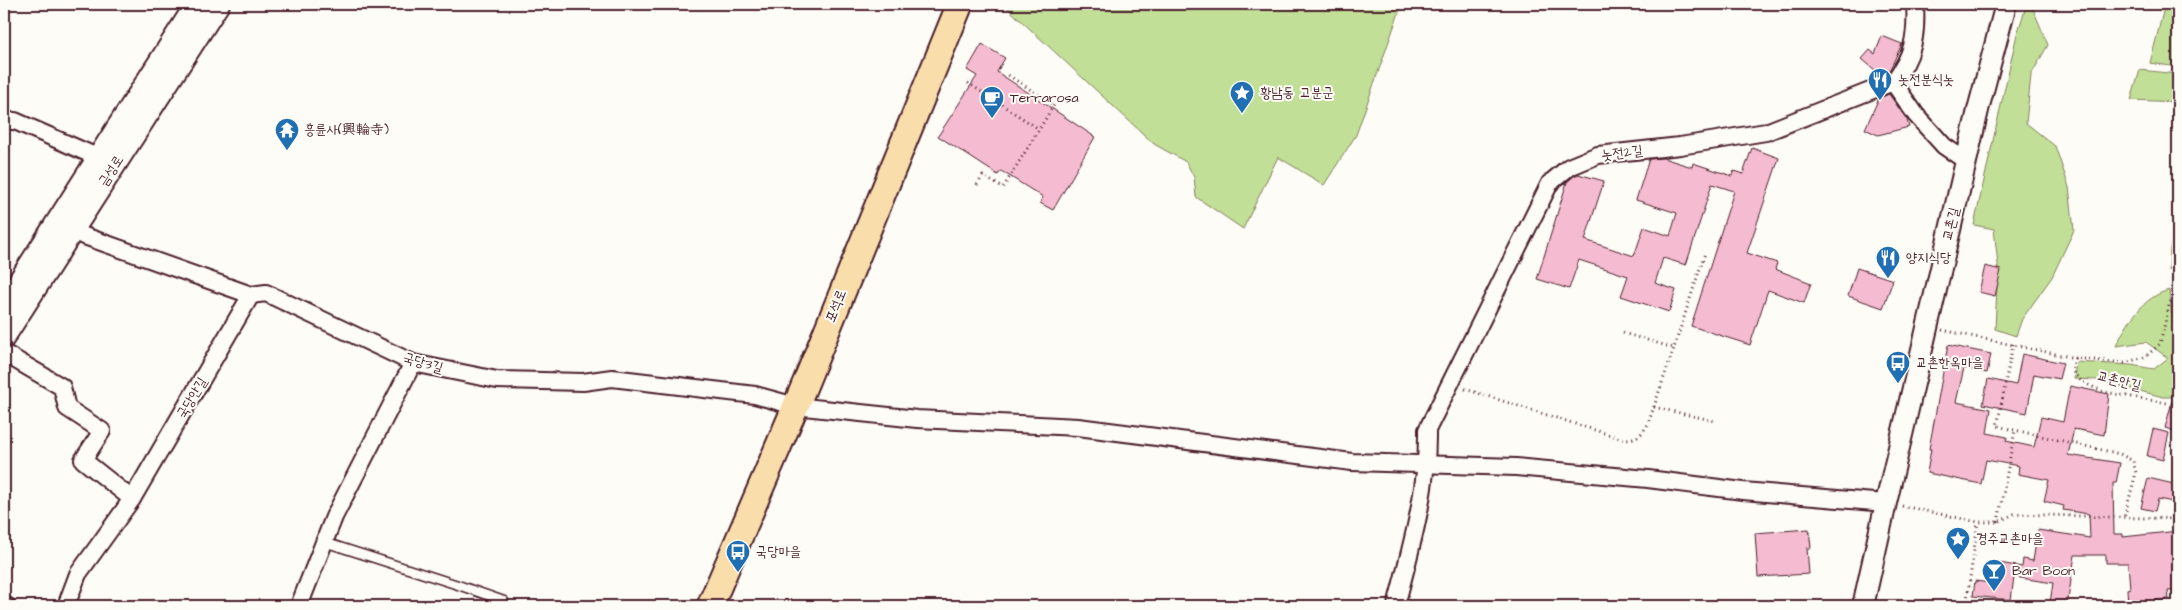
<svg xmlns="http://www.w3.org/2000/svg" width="2182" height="610" font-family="'Architects Daughter','LXGW WenKai TC','Poor Story',sans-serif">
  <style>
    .green { fill: #c1df96; stroke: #867f60 }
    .building { fill: #f5bcd1; stroke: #4a1f2b }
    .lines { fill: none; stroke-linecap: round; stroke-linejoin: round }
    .service-casing { stroke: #4a1f2b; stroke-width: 11 }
    .minor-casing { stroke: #4a1f2b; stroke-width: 20 }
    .tertiary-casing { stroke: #4a1f2b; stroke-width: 24 }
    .primary-casing { stroke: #4a1f2b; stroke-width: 29 }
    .path { stroke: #4a1f2b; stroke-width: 3; stroke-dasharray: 1 4; stroke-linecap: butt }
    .service { stroke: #fdfcf7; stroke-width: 8 }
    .minor { stroke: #fdfcf7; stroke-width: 16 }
    .tertiary { stroke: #fdfcf7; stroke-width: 20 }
    .primary { stroke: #f9deab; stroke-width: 25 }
    .labels { text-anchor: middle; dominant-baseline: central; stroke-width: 4; stroke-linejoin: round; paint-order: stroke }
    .poi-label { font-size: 14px; fill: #4a1f2b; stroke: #fdfcf7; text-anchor: start }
    .street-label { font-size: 14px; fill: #4a1f2b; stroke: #fdfcf7 }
  </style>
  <rect width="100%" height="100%" fill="#fdfcf7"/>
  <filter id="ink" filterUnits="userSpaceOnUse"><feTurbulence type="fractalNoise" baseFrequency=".02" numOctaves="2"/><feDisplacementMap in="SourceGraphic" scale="10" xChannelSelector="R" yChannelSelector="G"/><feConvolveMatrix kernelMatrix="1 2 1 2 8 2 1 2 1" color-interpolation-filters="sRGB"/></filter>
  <g filter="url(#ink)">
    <!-- green -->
    <g class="green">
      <polygon points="1003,4 1402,4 1356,135 1324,185 1278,157 1243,229 1196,197 1194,177 1186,162 1154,144"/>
      <polygon points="2027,4 2031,4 2048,45 2031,75 2026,123 2055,146 2069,187 2074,230 2052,277 2022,319 2016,336 1995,329 1998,264 1994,229 1974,225 2017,34"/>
      <polygon points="2165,4 2178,4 2178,67 2150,63"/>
      <polygon points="2140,70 2178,74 2178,102 2131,100"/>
      <polygon points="2178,209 2178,262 2169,271 2170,249"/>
      <path d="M2169 290 2174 328 2178 329V391L2177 397H2163L2097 380 2074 379 2076 362 2131 365 2154 369 2168 358 2146 342 2116 346C2127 323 2143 297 2169 290Z"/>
    </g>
    <!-- building -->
    <g class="building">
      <polygon points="1882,36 1902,44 1891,67 1887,74 1882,76 1862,59 1870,50 1875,54"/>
      <polygon points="982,44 1005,58 997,72 1095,137 1053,210 1040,203 1043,197 1001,171 998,175 938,136 977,76 967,70"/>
      <polygon points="1889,94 1907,120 1909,127 1878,135 1865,129 1879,98"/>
      <polygon points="1752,148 1779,158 1747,253 1777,263 1775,269 1811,283 1804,303 1768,290 1750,345 1691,326 1734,191 1712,184 1686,265 1663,258 1655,283 1676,290 1669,312 1621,296 1628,276 1579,260 1569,289 1537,279 1567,182 1574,176 1578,174 1604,181 1585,240 1634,256 1644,227 1670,236 1677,213 1636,200 1649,159 1663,158 1692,167 1693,163 1732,176 1734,171 1743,174"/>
      <polygon points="1985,266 2001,270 1995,296 1979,292"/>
      <polygon points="1857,268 1893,280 1883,308 1848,296"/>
      <polygon points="1948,345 1991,354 1987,373 1964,368 1956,402 1991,409 1987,433 2007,437 2006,441 2034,447 2041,417 2063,422 2070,386 2109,394 2104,435 2074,429 2068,455 2120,463 2116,483 2113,483 2114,534 2123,534 2123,537 2178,531 2178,590 2168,591 2169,599 2128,604 2127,589 2130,588 2128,563 2106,563 2106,555 2075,555 2067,606 2050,603 2053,583 2014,577 2011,600 1973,596 1975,581 1991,583 1994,562 2022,567 2023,559 2033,561 2038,530 2090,538 2089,514 2063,510 2064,506 2044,501 2049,480 2018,474 2019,466 1986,460 1981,484 1927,473 1931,449 1929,449"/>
      <polygon points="2022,354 2063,363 2059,379 2034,374 2027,413 1983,404 1988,379 2016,385"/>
      <polygon points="2174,394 2178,395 2178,432 2165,428"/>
      <polygon points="2153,429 2169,433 2163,460 2147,456"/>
      <polygon points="2148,478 2178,485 2178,503 2158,499 2155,511 2141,508"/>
      <polygon points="1809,529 1811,548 1807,548 1809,574 1758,577 1755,533"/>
    </g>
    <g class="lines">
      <defs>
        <polyline id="service" points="324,542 458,585 504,601 502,606"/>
        <g id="minor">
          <path d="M1893 82C1913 57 1917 36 1915 4"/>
          <polyline points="4,121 15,121 97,157"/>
          <polyline points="73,232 251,295 266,293 413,363 497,380 583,382 612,378 755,395 795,406 917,419 1078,427 1352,462 1516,467 1648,479 1743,491 1886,503"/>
          <polyline points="4,353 62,387 67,408 102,431 83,460 132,499 78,574 66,606"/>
          <polyline points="132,499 251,295"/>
          <polyline points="4,605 7,606"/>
          <polyline points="299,606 334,517 413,363"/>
          <path d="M1396 606C1411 547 1428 491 1427 430L1550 183 1569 167 1598 155 1680 146 1766 132 1893 82 1916 115 1944 146 1966 161"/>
        </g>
        <g id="tertiary">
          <polyline points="4,304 196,4"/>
          <polyline points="4,338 219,4"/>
          <polyline points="1863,606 1886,503 1979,106 2006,4"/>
        </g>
        <polyline id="primary" points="710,606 803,389 960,4"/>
      </defs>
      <!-- service casing -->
      <use href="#service" class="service-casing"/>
      <!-- minor casing -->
      <use href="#minor" class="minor-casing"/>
      <!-- tertiary casing -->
      <use href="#tertiary" class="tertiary-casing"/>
      <!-- primary casing -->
      <use href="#primary" class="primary-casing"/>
      <!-- path -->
      <g class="path">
        <polyline points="968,83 1039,129"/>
        <polyline points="977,185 983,176 1003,188 1054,105 1008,75"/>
        <polyline points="1942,330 2075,358 2124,363 2145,357 2160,344 2169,306 2178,284"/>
        <polyline points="1623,333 1674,348 1705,253"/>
        <polyline points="2013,344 1997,426 2120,454 2133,461 2136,473 2124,518"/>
        <polyline points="2075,358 2072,371 2082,382 2104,392 2178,405"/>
        <path d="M1465 389 1623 439C1637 439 1641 436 1648 424L1674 348"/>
        <polyline points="1654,407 1715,421"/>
        <polyline points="1902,506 1978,522 1998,522 2014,514 2178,519"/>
        <polyline points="1998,522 2015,430"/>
        <polyline points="1966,606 1978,522"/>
      </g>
      <!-- service -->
      <use href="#service" class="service"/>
      <!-- minor -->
      <use href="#minor" class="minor"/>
      <!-- tertiary -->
      <use href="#tertiary" class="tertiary"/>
      <!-- primary -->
      <use href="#primary" class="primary"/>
    </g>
  </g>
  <!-- icons -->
  <defs>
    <symbol id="restaurant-pin" viewBox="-11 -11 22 30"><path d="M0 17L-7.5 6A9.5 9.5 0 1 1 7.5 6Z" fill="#1f6fb2" stroke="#fdfcf7"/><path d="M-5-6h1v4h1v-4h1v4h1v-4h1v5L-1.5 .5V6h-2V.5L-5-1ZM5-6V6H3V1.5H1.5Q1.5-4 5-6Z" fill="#fff"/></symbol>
    <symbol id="sight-pin" viewBox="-11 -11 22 30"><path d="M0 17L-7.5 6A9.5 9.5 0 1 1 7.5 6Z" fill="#1f6fb2" stroke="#fdfcf7"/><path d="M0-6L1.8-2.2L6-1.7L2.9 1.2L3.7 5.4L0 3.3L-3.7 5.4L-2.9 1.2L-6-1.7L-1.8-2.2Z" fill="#fff"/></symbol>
    <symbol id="cafe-pin" viewBox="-11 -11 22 30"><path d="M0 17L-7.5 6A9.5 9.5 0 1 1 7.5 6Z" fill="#1f6fb2" stroke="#fdfcf7"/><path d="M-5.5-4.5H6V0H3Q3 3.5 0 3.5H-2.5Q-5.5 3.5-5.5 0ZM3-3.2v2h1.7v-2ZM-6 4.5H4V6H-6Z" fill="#fff"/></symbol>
    <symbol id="temple-pin" viewBox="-11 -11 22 30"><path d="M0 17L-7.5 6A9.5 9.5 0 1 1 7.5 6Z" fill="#1f6fb2" stroke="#fdfcf7"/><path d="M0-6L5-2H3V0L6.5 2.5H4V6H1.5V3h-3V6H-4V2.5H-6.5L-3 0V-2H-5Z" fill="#fff"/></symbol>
    <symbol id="bus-pin" viewBox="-11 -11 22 30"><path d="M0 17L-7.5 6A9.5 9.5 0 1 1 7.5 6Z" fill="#1f6fb2" stroke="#fdfcf7"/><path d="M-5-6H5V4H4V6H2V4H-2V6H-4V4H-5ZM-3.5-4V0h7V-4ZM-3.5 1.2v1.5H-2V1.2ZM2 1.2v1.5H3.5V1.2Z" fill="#fff"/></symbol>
    <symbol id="bar-pin" viewBox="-11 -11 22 30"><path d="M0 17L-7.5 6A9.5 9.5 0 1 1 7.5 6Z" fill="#1f6fb2" stroke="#fdfcf7"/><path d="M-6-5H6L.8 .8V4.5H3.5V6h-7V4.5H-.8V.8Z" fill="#fff"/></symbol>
  </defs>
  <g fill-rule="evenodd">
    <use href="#restaurant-pin" x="1866" y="66" width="28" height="38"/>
    <use href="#sight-pin" x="1228" y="79" width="28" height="38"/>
    <use href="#cafe-pin" x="978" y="84" width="28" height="38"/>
    <use href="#temple-pin" x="273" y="116" width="28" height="38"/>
    <use href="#restaurant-pin" x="1874" y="244" width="28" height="38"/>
    <use href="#bus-pin" x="1884" y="349" width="28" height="38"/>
    <use href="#sight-pin" x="1944" y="525" width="28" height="38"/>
    <use href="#bus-pin" x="724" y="538" width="28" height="38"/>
    <use href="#bar-pin" x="1980" y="557" width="28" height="38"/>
  </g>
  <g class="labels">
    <!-- poi labels -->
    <g class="poi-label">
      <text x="1898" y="80">놋전분식놋</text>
      <text x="1260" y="93">황남동 고분군</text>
      <text x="1010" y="98">Terrarosa</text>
      <text x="304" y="130">흥륜사(興輪寺)</text>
      <text x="1906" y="258">양지식당</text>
      <text x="1916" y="363">교촌한옥마을</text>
      <text x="1976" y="539">경주교촌마을</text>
      <text x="756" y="552">국당마을</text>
      <text x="2012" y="571">Bar Boon</text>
    </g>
    <!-- street labels -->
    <g class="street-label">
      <text transform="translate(1622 153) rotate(-7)">놋전2길</text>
      <text transform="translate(111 171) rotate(-57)">금성로</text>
      <text transform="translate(1951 224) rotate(-77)">교촌길</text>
      <text transform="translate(836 306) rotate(-68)">포석로</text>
      <text transform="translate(423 363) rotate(16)">국당3길</text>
      <text transform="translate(2119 381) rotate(14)">교촌안길</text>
      <text transform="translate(192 398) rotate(-59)">국당안길</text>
    </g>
  </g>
  <!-- margin -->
  <rect width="2182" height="610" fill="none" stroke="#fdfcf7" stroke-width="20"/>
  <rect x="10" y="10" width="2162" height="590" fill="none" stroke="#4a1f2b" stroke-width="2" filter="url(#ink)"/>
</svg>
